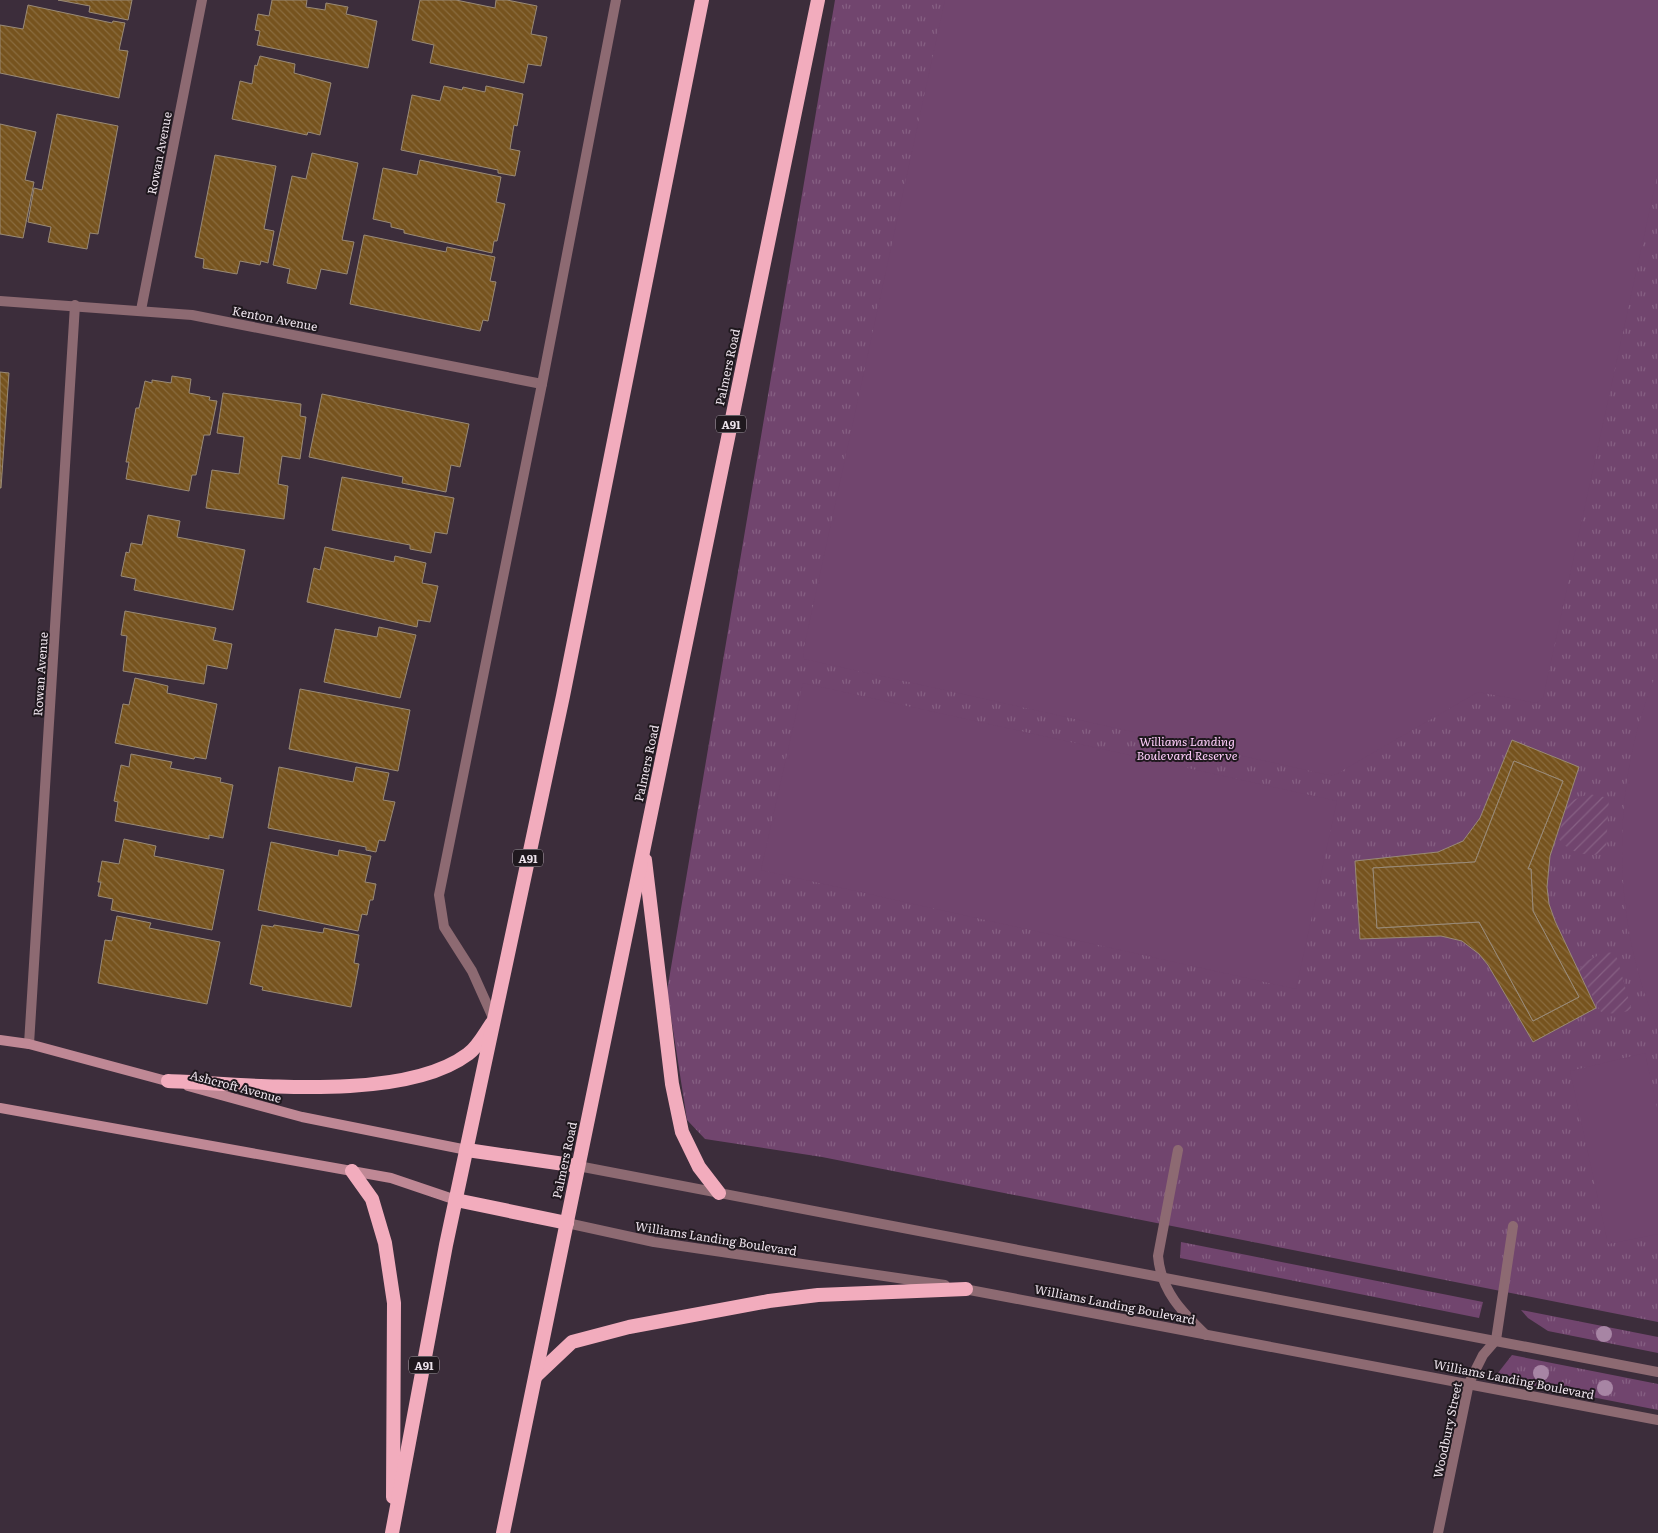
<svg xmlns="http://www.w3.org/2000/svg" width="1658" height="1533" font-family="Literata,serif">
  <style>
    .grass { fill: url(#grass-tufts) }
    .garden { fill: url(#garden-furrows) }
    .pitch { fill: #71456e }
    .building { fill: url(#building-back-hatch); stroke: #998a77; fill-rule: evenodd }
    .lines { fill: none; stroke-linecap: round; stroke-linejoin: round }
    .service { stroke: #8d6a72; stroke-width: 10 }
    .minor { stroke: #8d6a72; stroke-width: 10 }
    .tertiary { stroke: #8d6a72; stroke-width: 10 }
    .secondary { stroke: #bf8895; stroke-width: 10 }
    .trunk { stroke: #f2acbd; stroke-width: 14 }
    .tree { fill: #a785a4 }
    .labels { text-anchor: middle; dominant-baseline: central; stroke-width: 4; stroke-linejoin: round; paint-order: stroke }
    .shield { fill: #1f181e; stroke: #afa6ae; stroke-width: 1 }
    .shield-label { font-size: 11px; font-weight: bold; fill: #ede3ec }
    .street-label { font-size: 12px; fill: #ede3ec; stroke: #1f181e }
    .park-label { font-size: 12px; font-style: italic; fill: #fecdfa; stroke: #1f181e }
  </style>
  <defs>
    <pattern id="grass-tufts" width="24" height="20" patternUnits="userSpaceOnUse" patternTransform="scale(1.25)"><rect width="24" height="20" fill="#71456e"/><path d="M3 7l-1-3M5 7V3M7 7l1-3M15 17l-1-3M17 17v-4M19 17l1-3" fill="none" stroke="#866083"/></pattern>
    <pattern id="garden-furrows" width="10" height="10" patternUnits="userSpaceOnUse" patternTransform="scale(1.25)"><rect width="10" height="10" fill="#71456e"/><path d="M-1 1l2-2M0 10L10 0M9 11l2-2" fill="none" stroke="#866083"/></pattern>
    <pattern id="building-back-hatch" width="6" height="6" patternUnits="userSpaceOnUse" patternTransform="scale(1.25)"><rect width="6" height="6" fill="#76531e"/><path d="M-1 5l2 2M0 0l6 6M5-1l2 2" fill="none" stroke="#8a6c3f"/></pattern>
  </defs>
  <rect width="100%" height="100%" fill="#3c2d3b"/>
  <!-- grass -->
  <g class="grass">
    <polygon points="835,0 1658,0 1658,1322 822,1157 705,1139 687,1120 667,991"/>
    <polygon points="1181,1242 1483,1302 1479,1318 1180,1258"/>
    <polygon points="1521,1310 1658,1337 1658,1353 1548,1331 1528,1318"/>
    <polygon points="1512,1355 1658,1384 1658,1410 1494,1378"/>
  </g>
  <!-- garden -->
  <g class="garden">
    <path d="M1589 794 1609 798 1606 849 1602 854C1585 857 1568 852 1558 838L1568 802Z"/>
    <polygon points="1606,952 1613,953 1617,958 1631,1008 1628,1011 1616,1014 1601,1012 1579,971 1584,962"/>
  </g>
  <!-- pitch -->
  <g class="pitch">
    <polygon points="945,0 1658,0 1658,172 1543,698 1536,703 1478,692 1333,776 804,659 803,652"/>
    <path d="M1658 670V1029C1610 918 1610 781 1658 670Z"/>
    <polygon points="803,683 1337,801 1296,989 761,870"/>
    <polygon points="1645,1053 1658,1112 1658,1234 1608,1244 1570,1071"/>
  </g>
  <!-- building -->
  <g class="building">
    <polygon points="58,0 132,0 128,20 89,12 90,6"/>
    <polygon points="272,0 307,0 306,7 325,10 326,3 348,7 346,14 377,21 368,68 257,45 260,31 255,30 258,14 269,16"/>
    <polygon points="420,0 456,0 495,8 496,0 507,0 537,6 531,34 547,37 541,66 528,64 524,83 430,63 434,45 412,40"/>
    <polygon points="28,5 112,23 113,21 125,23 119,50 128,51 119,98 0,73 0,25 23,29"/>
    <polygon points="260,56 295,64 294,73 331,83 320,135 308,132 307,135 232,119 240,81 252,84 255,65 257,66"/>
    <polygon points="444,86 462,90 463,87 485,92 486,86 523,94 517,126 514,125 510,149 520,151 515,176 498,173 498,170 401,150 412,95 440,101"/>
    <polygon points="57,114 118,126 98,234 90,233 87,249 48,242 51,227 28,222 34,188 42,190"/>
    <polygon points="0,124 36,132 25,180 34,182 23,238 0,234"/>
    <polygon points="312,153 358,163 342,240 354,242 347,274 321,269 316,289 287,283 290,269 273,265 292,176 306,179"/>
    <polygon points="215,155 276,166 264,229 274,231 268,263 261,261 260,265 240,261 237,274 203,268 204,259 195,257"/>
    <polygon points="420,160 501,177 496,202 505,204 497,241 494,241 492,253 404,233 404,230 391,227 391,223 373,219 383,168 417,175"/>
    <polygon points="364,235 446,252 447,247 495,257 490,281 496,282 488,321 483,320 480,331 350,304"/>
    <polygon points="0,372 9,373 1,488 0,488"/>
    <polygon points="172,376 191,379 189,393 210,397 209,400 217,401 210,435 204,435 196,475 192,475 189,491 126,479 129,462 126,462 136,408 139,408 145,381 152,383 152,380 171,383"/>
    <polygon points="223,393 301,404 300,416 306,417 300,459 282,456 278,484 288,486 284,519 206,508 212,470 239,474 244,437 217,433"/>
    <polygon points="322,394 469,424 460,467 451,465 446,492 402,483 403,477 309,457"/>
    <polygon points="342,477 454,498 447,534 435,532 431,553 410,549 410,545 332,530"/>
    <polygon points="148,515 180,521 177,537 245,550 233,610 134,590 136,579 121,576 126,552 129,553 131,543 142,545"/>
    <polygon points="325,547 394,562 395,556 426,563 422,583 438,586 430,622 418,620 417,627 307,602 314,568 320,570"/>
    <polygon points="125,611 216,628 213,640 232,644 227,669 207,665 204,684 123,671 127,636 121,635"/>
    <polygon points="379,627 416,635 400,698 324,682 335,629 377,637"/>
    <polygon points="135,678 168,686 167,693 217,704 206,759 195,757 194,759 115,743 123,704 129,705"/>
    <polygon points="300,689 410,710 398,771 289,749"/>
    <path d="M1512 740 1579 767 1550 856 1547 887 1549 904 1555 921 1596 1008 1533 1042 1488 965 1479 954 1462 941 1441 936 1360 939 1355 861 1438 852 1463 841 1480 818ZM1514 761 1563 781 1528 869H1531L1533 911 1579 997 1533 1021 1479 922 1377 928 1373 868 1475 862Z"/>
    <polygon points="131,754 172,762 170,768 221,778 220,782 233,785 223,838 209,835 209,839 115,821 118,802 114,801 121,765 129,767"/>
    <polygon points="1514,761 1563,781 1528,869 1531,869 1533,911 1579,997 1533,1021 1479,922 1377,928 1373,868 1475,862"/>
    <polygon points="279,767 353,782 356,767 389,773 383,800 395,802 385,841 379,840 376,852 366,850 366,847 268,828"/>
    <polygon points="124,839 156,846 154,856 224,870 212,930 111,910 113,899 98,896 101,882 98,882 102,861 119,864"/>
    <polygon points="271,842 338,856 339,850 371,856 365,882 376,884 373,900 370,900 367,915 362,914 358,931 258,910"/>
    <polygon points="117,916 151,923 149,928 220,942 207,1004 98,983 105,940 112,941"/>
    <polygon points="262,925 273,927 274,925 323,933 324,928 359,935 354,963 359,964 351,1007 262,990 263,987 250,984"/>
  </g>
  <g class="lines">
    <!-- service -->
    <g class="service">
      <path d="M1178 1150 1158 1256C1161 1291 1182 1312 1206 1335"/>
      <polyline points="1496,1340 1513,1226"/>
    </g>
    <!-- minor -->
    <g class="minor">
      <polyline points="0,301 192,315 542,384"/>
      <polyline points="141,310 202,0"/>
      <polyline points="494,1020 472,971 444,927 439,895 542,384 616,0"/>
      <polyline points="29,1044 75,305"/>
      <polyline points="1438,1533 1469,1383 1483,1355 1496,1340"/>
    </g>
    <!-- tertiary -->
    <g class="tertiary">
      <polyline points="578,1166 1658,1372"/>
      <polyline points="567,1223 654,1242 945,1285"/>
      <polyline points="959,1288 1658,1420"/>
    </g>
    <!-- secondary -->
    <g class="secondary">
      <polyline points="0,1040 29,1044 174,1083"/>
      <polyline points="188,1086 302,1117 467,1150"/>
      <polyline points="0,1108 391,1178 456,1200"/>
    </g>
    <!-- trunk -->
    <g class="trunk">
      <polyline points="645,860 672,1084 682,1132 699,1167 719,1193"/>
      <path d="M168 1081C248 1084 403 1103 468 1054 478 1047 485 1033 492 1023"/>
      <polyline points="467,1150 578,1166"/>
      <polyline points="352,1171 372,1199 385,1243 394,1303 393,1497"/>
      <polyline points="456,1200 567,1223"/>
      <polyline points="536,1376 572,1342 629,1327 769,1301 818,1295 966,1289"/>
      <polyline points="392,1533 446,1245 563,696 702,0"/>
      <polyline points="503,1533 818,0"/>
    </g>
  </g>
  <!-- trees -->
  <g class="tree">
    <circle cx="1604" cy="1334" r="8"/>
    <circle cx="1541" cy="1373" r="8"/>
    <circle cx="1605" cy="1388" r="8"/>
  </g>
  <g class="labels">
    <!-- shield labels -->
    <g class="shield">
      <rect x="716" y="415.5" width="30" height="17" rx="4"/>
      <rect x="513" y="849.5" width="30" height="17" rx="4"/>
      <rect x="409" y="1356.5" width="30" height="17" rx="4"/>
    </g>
    <g class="shield-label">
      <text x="731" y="424">A91</text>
      <text x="528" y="858">A91</text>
      <text x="424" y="1365">A91</text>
    </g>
    <!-- street labels -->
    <g class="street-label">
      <text transform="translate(159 153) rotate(-79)">Rowan Avenue</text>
      <text transform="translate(275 318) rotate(11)">Kenton Avenue</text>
      <text transform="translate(727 367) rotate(-78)">Palmers Road</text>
      <text transform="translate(40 674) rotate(-86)">Rowan Avenue</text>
      <text transform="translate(646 763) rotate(-78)">Palmers Road</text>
      <text transform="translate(236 1086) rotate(15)">Ashcroft Avenue</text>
      <text transform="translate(564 1160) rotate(-78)">Palmers Road</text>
      <text transform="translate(716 1238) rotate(9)">Williams Landing Boulevard</text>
      <text transform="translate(1115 1304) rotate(11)">Williams Landing Boulevard</text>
      <text transform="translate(1514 1379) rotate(11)">Williams Landing Boulevard</text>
      <text transform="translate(1447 1430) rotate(-78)">Woodbury Street</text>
    </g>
    <!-- park labels -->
    <g class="park-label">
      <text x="1187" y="741">Williams Landing<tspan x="1187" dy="14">Boulevard Reserve</tspan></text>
    </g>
  </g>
</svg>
